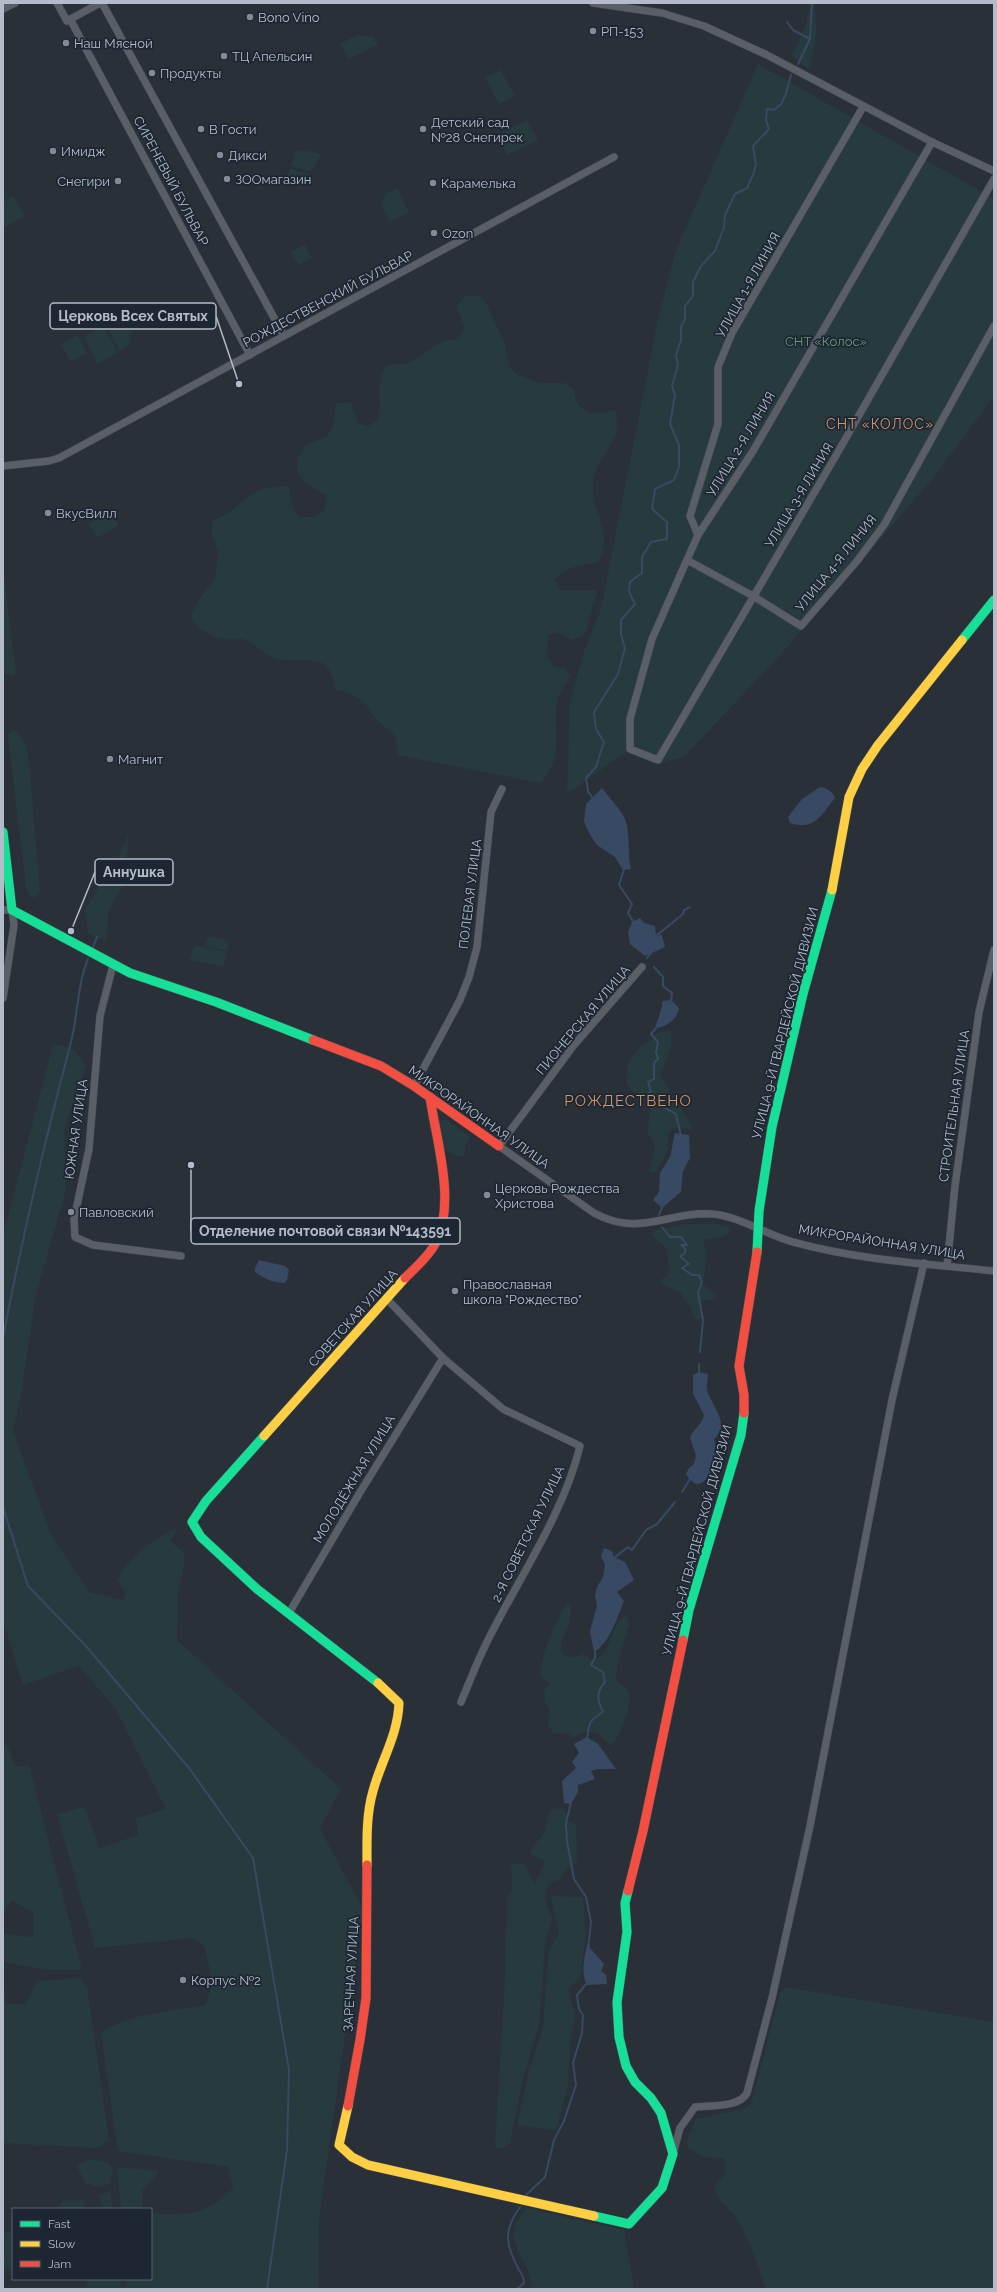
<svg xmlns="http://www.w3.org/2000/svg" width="997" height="2292" font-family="Raleway,sans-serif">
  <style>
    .green { fill: #273a3e }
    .water { fill: #384963 }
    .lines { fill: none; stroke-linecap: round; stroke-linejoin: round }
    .stream { stroke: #384963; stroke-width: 2 }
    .street-casing { stroke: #484c53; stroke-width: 8 }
    .fast-casing { stroke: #484c53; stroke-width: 10 }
    .slow-casing { stroke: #484c53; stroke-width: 10 }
    .jam-casing { stroke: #484c53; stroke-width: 10 }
    .street { stroke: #5a5e66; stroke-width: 7 }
    .fast { stroke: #16e098; stroke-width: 9 }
    .slow { stroke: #ffcf43; stroke-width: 9 }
    .jam { stroke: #f24e42; stroke-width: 9 }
    .poi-dot { fill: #848b96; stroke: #1d2633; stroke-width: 1.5 }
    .labels { text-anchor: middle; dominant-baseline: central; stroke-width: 3.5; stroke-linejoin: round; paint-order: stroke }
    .poi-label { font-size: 13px; fill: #b4bcc9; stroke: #1d2633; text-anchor: start }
    .street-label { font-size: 13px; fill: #b4bcc9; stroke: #1d2633 }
    .park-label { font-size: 13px; fill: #6b9a76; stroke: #1d2633 }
    .neighbourhood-label { font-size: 14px; letter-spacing: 1px; fill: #d59563; stroke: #1d2633 }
    .quarter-label { font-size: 15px; letter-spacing: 1px; fill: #d59563; stroke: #1d2633 }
    .leader { fill: none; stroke: #b4bcc9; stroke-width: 1.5 }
    .callout-dot { fill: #b4bcc9; stroke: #1d2633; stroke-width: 1.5 }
    .callout { fill: #1d2633; stroke: #b4bcc9; stroke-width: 1.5 }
    .callout-label { font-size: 14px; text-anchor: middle; font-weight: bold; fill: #b4bcc9 }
  </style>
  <rect width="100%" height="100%" fill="#2a3038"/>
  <!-- green -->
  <g class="green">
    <polygon points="810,3 814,3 817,33 809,70 792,55 806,25"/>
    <polygon points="357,35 373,37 378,45 348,59 340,44"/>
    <polygon points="758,64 994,199 994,396 933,478 783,652 684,757 655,764 626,752 567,794 570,703 584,651 601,609 657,324 676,250"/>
    <polygon points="501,70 515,96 499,104 485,78"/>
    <polygon points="527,120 538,140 507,155 497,135"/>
    <polygon points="303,150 322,154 311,171 291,166 295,151"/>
    <polygon points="290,169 310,174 301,186 286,183"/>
    <polygon points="397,188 409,212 390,222 381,204 386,194"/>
    <polygon points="13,196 25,216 3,228 3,202"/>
    <polygon points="305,245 312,258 298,265 291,251"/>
    <path d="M466 296H480L487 305 505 344 509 366 517 375 541 383H564L574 389C575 413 595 417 616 410 616 417 618 428 616 435 610 448 594 468 593 482 590 512 615 532 598 562 581 565 567 566 555 580L561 590H597C596 599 593 604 591 612 587 623 590 625 583 636L571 640 560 633 548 634 547 656 554 667 565 668 570 676C567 683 560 691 558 698 551 731 566 754 541 783L397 755C397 727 390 734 374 717 371 714 370 710 368 707 359 696 347 692 335 690 330 648 307 665 277 659 266 657 257 644 246 640 242 638 235 639 231 639 214 639 199 632 191 617 196 600 206 593 214 579 216 575 216 562 219 555L211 532 213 520C230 515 238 503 252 494 263 487 276 486 288 486 293 499 290 507 299 517H313L325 510 326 495 305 483 298 472V459L305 446 326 437 333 426 336 403H351L358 423 368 426 378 420C383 398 373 383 388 365 395 364 404 365 410 362 430 353 435 339 459 339L464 328 457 305Z"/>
    <polygon points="132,307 137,310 129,344 121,352 104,322"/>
    <polygon points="103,326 118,353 97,364 84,336"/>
    <polygon points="78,335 87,353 70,362 61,344"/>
    <polygon points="111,512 119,525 97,538 89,524"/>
    <polygon points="3,568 16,673 13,676 4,673 3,670"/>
    <polygon points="14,729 26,745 29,762 40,892 34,898 29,895 26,886 8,735"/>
    <polygon points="129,833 124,883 108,912 107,941 88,934 85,910 101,883 113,870"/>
    <polygon points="208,936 229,941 227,951 205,946"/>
    <polygon points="194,945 227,952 223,967 190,960"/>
    <path d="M669 1031C677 1043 665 1062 660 1075L693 1128C686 1131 679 1125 670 1130L668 1136V1150L655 1173 649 1171 655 1145 648 1133V1126L651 1106 647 1100 629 1088 626 1081 628 1062 641 1046 653 1039 657 1033Z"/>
    <path d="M53 1044 72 1048 86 1065 64 1130 66 1190 36 1294 21 1394 13 1431 52 1537 89 1592 123 1600 126 1595 118 1580C126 1558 156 1538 177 1527L175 1535 170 1541 183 1552 185 1560 178 1593 177 1640 341 1789 320 1829 363 1909 319 2218 318 2289H127L126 2279H151V2212L155 2214C192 2214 206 2215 233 2188L228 2167 118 2151 101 2033C126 2014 173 2011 205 2005L213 1983 204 1946 192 1938 95 1948 57 1814 85 1807 99 1848 138 1835 136 1818 166 1809 116 1709 79 1666 23 1685 3 1620V1236Z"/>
    <polygon points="445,1119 470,1137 469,1141 466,1143 464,1156 456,1156 441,1148 438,1122"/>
    <path d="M686 1224H716L728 1227 730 1231 726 1236 703 1240 707 1254 703 1284 716 1296V1300L711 1299 702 1301 703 1319H694L691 1307 685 1301 681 1293 662 1284 660 1280 668 1276C670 1271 668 1268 668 1263 669 1244 664 1247 652 1236L653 1232 656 1230Z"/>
    <path d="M567 1603 570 1604C575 1623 560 1634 561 1651 568 1660 575 1658 584 1654L590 1660C613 1660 607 1627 625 1616L628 1618 629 1624 617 1666 616 1678C619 1684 627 1687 629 1692 633 1703 620 1734 614 1743L610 1744C605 1742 604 1738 600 1735 593 1729 581 1733 574 1737L566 1733H554C544 1723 549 1720 550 1709L545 1702 544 1690 550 1683 541 1678C539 1657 556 1621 567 1603Z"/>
    <polygon points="7,1744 15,1767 29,1765 82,1970 48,1970 3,1962 3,1934 33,1937 34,1913 12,1900 3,1912 3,1748"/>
    <path d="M556 1808 564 1809 568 1821 576 1824 577 1860 576 1864 565 1869C563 1879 560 1880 551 1882 541 1893 547 1906 552 1918L545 1945 539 2025 522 2082 510 2143 503 2148H495L505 1979 507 1898 512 1890 511 1864H524L535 1884 544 1864 543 1860 532 1855 530 1851C534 1844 540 1839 544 1833 550 1824 542 1814 556 1808Z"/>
    <polygon points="551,1896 583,1897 586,1934 580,1978 568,1989 575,2015 570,2045 568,2085 556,2130 517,2125 528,2075 543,2027 549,1950 559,1933"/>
    <polygon points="81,1978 87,1987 109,2140 98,2148 3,2143 3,1981 6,2003 26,2005 37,1981"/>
    <path d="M786 1987 994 2022V2289H766C757 2265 750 2239 736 2218 728 2206 715 2201 714 2186L725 2174V2159L701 2156 688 2148 687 2140 696 2119 744 2109 751 2104 780 1993Z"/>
    <polygon points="88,2159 108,2162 113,2170 109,2184 100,2187 85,2183 77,2166"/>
    <polygon points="117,2167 158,2171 156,2176 142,2191 142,2207 145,2209 121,2209"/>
    <polygon points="110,2191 113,2209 103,2209 99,2196"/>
    <polygon points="63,2200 83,2200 85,2209 58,2209"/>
    <path d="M527 2208 624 2230 634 2289H531C534 2266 506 2247 516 2223 518 2218 524 2212 527 2208Z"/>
    <polygon points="5,2232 13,2232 13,2268 4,2268"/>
    <polygon points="88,2279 120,2279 121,2289 86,2289"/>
  </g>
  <!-- water -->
  <g class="water">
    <path d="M820 787C826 787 833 792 835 798 821 815 815 831 790 823L788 817 802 799Z"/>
    <path d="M602 788C609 798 620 808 625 819 631 835 627 853 631 869L623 870 615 857 597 845 589 833 584 821 586 804Z"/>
    <polygon points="640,918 644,923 655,926 656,936 662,935 665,947 645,956 630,944 628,932 632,922"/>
    <path d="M671 1000 679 1008C676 1021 668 1025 655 1029 657 1019 663 1010 662 1001Z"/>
    <polygon points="675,1133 689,1135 690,1158 683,1171 681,1192 662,1208 653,1200 659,1192 660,1173 670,1157"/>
    <path d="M259 1260 285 1266 289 1270 287 1280 284 1283C271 1282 265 1279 255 1272V1268Z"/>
    <path d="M699 1372 708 1374C708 1379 706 1386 707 1390 711 1405 732 1425 714 1439 715 1444 717 1452 716 1457 712 1473 700 1498 686 1474L689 1468 694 1464 696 1456 690 1437C695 1428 702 1424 704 1415L693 1394V1375Z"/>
    <path d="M604 1548 612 1551 614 1557 625 1562 634 1580 617 1592 624 1601C617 1617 610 1643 594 1652L590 1631 597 1606 595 1595 597 1587 603 1577 605 1564 601 1557Z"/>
    <polygon points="587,1737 598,1744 616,1769 597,1769 591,1771 595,1779 578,1785 578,1792 571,1804 564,1803 562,1781 576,1768 572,1762 579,1753 574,1744"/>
    <path d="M589 1938 590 1948 604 1964 601 1971 606 1975 607 1984 587 1985C580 1972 585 1952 589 1938Z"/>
  </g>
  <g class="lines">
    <!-- stream -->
    <g class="stream">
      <polyline points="787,22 793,30 810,39"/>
      <polyline points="798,64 810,39 812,3"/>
      <polyline points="593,799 588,791 586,778 596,767 604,742 596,729 594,712 618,674 625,648 621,635 621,620 635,604 629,592 630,582 642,573 642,557 651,542 667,539 667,522 652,509 655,489 674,480 679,467 679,445 670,424 675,395 672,386 678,365 676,355 681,340 681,327 685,319 685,306 693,296 693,282 701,266 715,251 724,227 725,215 735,194 747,188 753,175 756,165 753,146 769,129 766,120 767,109 774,110 781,104 786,94 791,75"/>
      <polyline points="624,869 619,885 632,904 628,913 634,923"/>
      <polyline points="656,936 683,914 684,910 690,907"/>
      <polyline points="93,947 97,937"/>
      <polyline points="647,958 651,953"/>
      <polyline points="654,967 663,977 663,986 672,993 671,1003"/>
      <polyline points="656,1028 651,1034 658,1042 656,1052 658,1059 654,1063 654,1079 648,1082 651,1091 648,1094 653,1100 662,1100 665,1108 676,1114 681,1136"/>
      <polyline points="659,1215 663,1205"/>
      <polyline points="662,1227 670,1237 681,1237 687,1245 681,1245 686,1250 684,1254 680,1256 689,1264 682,1268 692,1275 699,1275 702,1282 698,1293 703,1320 700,1352"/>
      <path d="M3 1338C22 1238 45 1140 71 1042 78 1015 77 986 88 959"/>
      <polyline points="699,1373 699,1364"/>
      <polyline points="682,1492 690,1479"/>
      <polyline points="3,1507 28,1586 86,1646 189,1768 253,1858 289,2070 287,2150 267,2289"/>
      <polyline points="614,1558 628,1547 632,1550 646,1530 657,1524 675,1502"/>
      <path d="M587 1739C589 1724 588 1721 603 1712 597 1700 596 1692 605 1682L603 1672 591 1665 595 1658V1651"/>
      <polyline points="571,1802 566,1823 567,1841 574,1879 586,1897 591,1922 589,1941"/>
      <polyline points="525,2196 545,2177 554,2140 564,2121 576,2085 573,2063 582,2033 583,2015 579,2009 577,1995 587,1983"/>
      <path d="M517 2289 524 2283C524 2275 520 2273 517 2266 505 2243 504 2229 520 2207"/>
    </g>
    <defs>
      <g id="street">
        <polyline points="57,3 67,21 100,3"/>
        <polyline points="102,3 284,336"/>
        <polyline points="593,3 662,13 704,26 767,55 932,142 994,171"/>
        <polyline points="3,9 15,3"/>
        <polyline points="70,19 250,355"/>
        <polyline points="932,142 753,451 698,535 652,639 630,719 630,749 658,760 838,452 994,179"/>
        <polyline points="3,466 49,461 59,458 614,157"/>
        <polyline points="698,535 690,516 718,424 718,367 732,333 863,107"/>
        <polyline points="687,560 753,596 801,626 857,561 884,525 994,326"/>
        <polyline points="3,910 12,910 14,925 3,998"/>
        <polyline points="113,965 100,1016 89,1149 74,1219 75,1237 93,1245 181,1256"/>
        <path d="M642 967 574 1045 499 1146 594 1213C640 1238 667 1211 712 1214 740 1216 766 1235 793 1242 858 1260 927 1264 994 1271"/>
        <polyline points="414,1086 460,1000 469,977 477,947 491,812 502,789"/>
        <polyline points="947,1266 955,1186 979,1012 994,950"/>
        <path d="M387 1299 443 1358 503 1409 580 1446C564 1513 520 1576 489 1638 478 1659 470 1681 461 1702"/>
        <polyline points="289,1613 359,1494 443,1358"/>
        <path d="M673 2154 680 2128 695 2107C710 2105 739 2108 747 2093L772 1998 810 1826 892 1400 924 1263"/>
      </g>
      <g id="fast">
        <polyline points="962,640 994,600"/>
        <polyline points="3,832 12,910 130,973 216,1002 313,1040"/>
        <polyline points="757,1252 759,1211 772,1127 803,994 832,890"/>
        <polyline points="264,1436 206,1501 192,1522 201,1537 257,1589 378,1683"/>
        <polyline points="683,1640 689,1610 741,1435 744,1413"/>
        <polyline points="594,2216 629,2224 662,2188 673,2154 661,2113 651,2098 635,2082 626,2066 619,2037 617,2002 627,1932 625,1903 628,1891"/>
      </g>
      <g id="slow">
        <polyline points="832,890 849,797 862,769 878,745 962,640"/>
        <polyline points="264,1436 405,1278"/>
        <path d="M367 1865C367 1841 366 1815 373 1791 381 1761 398 1735 399 1703L378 1683"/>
        <polyline points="348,2106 339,2145 352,2157 368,2165 594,2216"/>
      </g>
      <g id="jam">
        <polyline points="313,1040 381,1066 414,1086 499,1146"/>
        <path d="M405 1278C415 1268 429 1256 435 1244 457 1204 436 1140 430 1097"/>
        <polyline points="744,1413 744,1395 739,1366 757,1252"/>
        <polyline points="628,1891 643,1831 683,1640"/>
        <polyline points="348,2106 360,2040 366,1998 367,1865"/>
      </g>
    </defs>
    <!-- street casing -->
    <use href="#street" class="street-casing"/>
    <!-- fast casing -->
    <use href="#fast" class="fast-casing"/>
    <!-- slow casing -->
    <use href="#slow" class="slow-casing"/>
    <!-- jam casing -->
    <use href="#jam" class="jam-casing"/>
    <!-- street -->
    <use href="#street" class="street"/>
    <!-- fast -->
    <use href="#fast" class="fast"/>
    <!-- slow -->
    <use href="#slow" class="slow"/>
    <!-- jam -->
    <use href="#jam" class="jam"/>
  </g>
  <!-- markers -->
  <g class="poi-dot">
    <circle cx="250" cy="17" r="4"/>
    <circle cx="593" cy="31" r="4"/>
    <circle cx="66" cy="43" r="4"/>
    <circle cx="224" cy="56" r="4"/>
    <circle cx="152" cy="73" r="4"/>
    <circle cx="201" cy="129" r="4"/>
    <circle cx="423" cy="129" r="4"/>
    <circle cx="53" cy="151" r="4"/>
    <circle cx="220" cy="155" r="4"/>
    <circle cx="227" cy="179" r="4"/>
    <circle cx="118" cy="181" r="4"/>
    <circle cx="433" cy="183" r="4"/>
    <circle cx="434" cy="233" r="4"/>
    <circle cx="48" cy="513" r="4"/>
    <circle cx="110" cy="759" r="4"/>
    <circle cx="487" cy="1195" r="4"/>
    <circle cx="71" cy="1212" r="4"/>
    <circle cx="455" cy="1291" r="4"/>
    <circle cx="183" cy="1980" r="4"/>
  </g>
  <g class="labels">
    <!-- poi labels -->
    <g class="poi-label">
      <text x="258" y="17">Bono Vino</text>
      <text x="601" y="31">РП-153</text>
      <text x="74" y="43">Наш Мясной</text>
      <text x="232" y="56">ТЦ Апельсин</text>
      <text x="160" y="73">Продукты</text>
      <text x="431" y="122">Детский сад<tspan x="431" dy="15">№28 Снегирек</tspan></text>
      <text x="209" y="129">В Гости</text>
      <text x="61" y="151">Имидж</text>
      <text x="228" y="155">Дикси</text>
      <text x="235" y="179">ЗООмагазин</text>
      <text x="110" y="181" text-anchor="end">Снегири</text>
      <text x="441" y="183">Карамелька</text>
      <text x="442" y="233">Ozon</text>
      <text x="56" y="513">ВкусВилл</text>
      <text x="118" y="759">Магнит</text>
      <text x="495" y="1188">Церковь Рождества<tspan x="495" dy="15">Христова</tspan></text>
      <text x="79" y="1212">Павловский</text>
      <text x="463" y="1284">Православная<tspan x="463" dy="15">школа "Рождество"</tspan></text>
      <text x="191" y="1980">Корпус №2</text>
    </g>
    <!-- street labels -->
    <g class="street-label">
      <text transform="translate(171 181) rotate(62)">СИРЕНЕВЫЙ БУЛЬВАР</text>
      <text transform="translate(748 285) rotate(-61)">УЛИЦА 1-Я ЛИНИЯ</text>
      <text transform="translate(328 299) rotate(-28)">РОЖДЕСТВЕНСКИЙ БУЛЬВАР</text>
      <text transform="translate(741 444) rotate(-59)">УЛИЦА 2-Я ЛИНИЯ</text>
      <text transform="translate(799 495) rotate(-59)">УЛИЦА 3-Я ЛИНИЯ</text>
      <text transform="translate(836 563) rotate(-51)">УЛИЦА 4-Я ЛИНИЯ</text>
      <text transform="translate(470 894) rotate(-83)">ПОЛЕВАЯ УЛИЦА</text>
      <text transform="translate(583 1020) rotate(-50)">ПИОНЕРСКАЯ УЛИЦА</text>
      <text transform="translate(785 1023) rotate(-76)">УЛИЦА 9-Й ГВАРДЕЙСКОЙ ДИВИЗИИ</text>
      <text transform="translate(954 1106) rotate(-82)">СТРОИТЕЛЬНАЯ УЛИЦА</text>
      <text transform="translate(479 1117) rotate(35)">МИКРОРАЙОННАЯ УЛИЦА</text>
      <text transform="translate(76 1129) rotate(-82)">ЮЖНАЯ УЛИЦА</text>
      <text transform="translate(882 1242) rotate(9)">МИКРОРАЙОННАЯ УЛИЦА</text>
      <text transform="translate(353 1318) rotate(-48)">СОВЕТСКАЯ УЛИЦА</text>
      <text transform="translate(354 1479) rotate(-59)">МОЛОДЁЖНАЯ УЛИЦА</text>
      <text transform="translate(528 1534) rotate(-64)">2-Я СОВЕТСКАЯ УЛИЦА</text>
      <text transform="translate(697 1540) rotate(-75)">УЛИЦА 9-Й ГВАРДЕЙСКОЙ ДИВИЗИИ</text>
      <text transform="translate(351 1974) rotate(-87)">ЗАРЕЧНАЯ УЛИЦА</text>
    </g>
    <!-- park labels -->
    <g class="park-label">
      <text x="826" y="341">СНТ «Колос»</text>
    </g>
    <!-- neighbourhood labels -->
    <g class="neighbourhood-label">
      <text x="880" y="424">СНТ «КОЛОС»</text>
    </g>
    <!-- quarter labels -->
    <g class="quarter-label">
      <text x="628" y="1101">РОЖДЕСТВЕНО</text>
    </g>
  </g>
  <!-- callouts -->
  <path class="leader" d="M239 384L216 316M71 931L95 872M191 1165L191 1231"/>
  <g class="callout-dot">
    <circle cx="239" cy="384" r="4"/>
    <circle cx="71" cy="931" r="4"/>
    <circle cx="191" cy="1165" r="4"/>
  </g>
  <g class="callout">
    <rect x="50" y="303" width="166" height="26" rx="4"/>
    <rect x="95" y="859" width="78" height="26" rx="4"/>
    <rect x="191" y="1218" width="269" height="26" rx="4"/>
  </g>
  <g class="callout-label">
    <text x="133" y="321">Церковь Всех Святых</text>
    <text x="134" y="877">Аннушка</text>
    <text x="325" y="1236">Отделение почтовой связи №143591</text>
  </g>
  <!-- border -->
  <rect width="997" height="2292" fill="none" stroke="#b4bcc9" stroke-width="8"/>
  <!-- legend -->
  <rect x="12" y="2208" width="140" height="72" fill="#1d2633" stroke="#59626f"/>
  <rect x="20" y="2221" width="20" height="6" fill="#16e098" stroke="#59626f"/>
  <text x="48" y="2228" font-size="12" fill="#b4bcc9">Fast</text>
  <rect x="20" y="2241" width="20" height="6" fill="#ffcf43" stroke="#59626f"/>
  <text x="48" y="2248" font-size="12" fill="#b4bcc9">Slow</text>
  <rect x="20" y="2261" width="20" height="6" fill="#f24e42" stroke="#59626f"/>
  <text x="48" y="2268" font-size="12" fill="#b4bcc9">Jam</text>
</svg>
